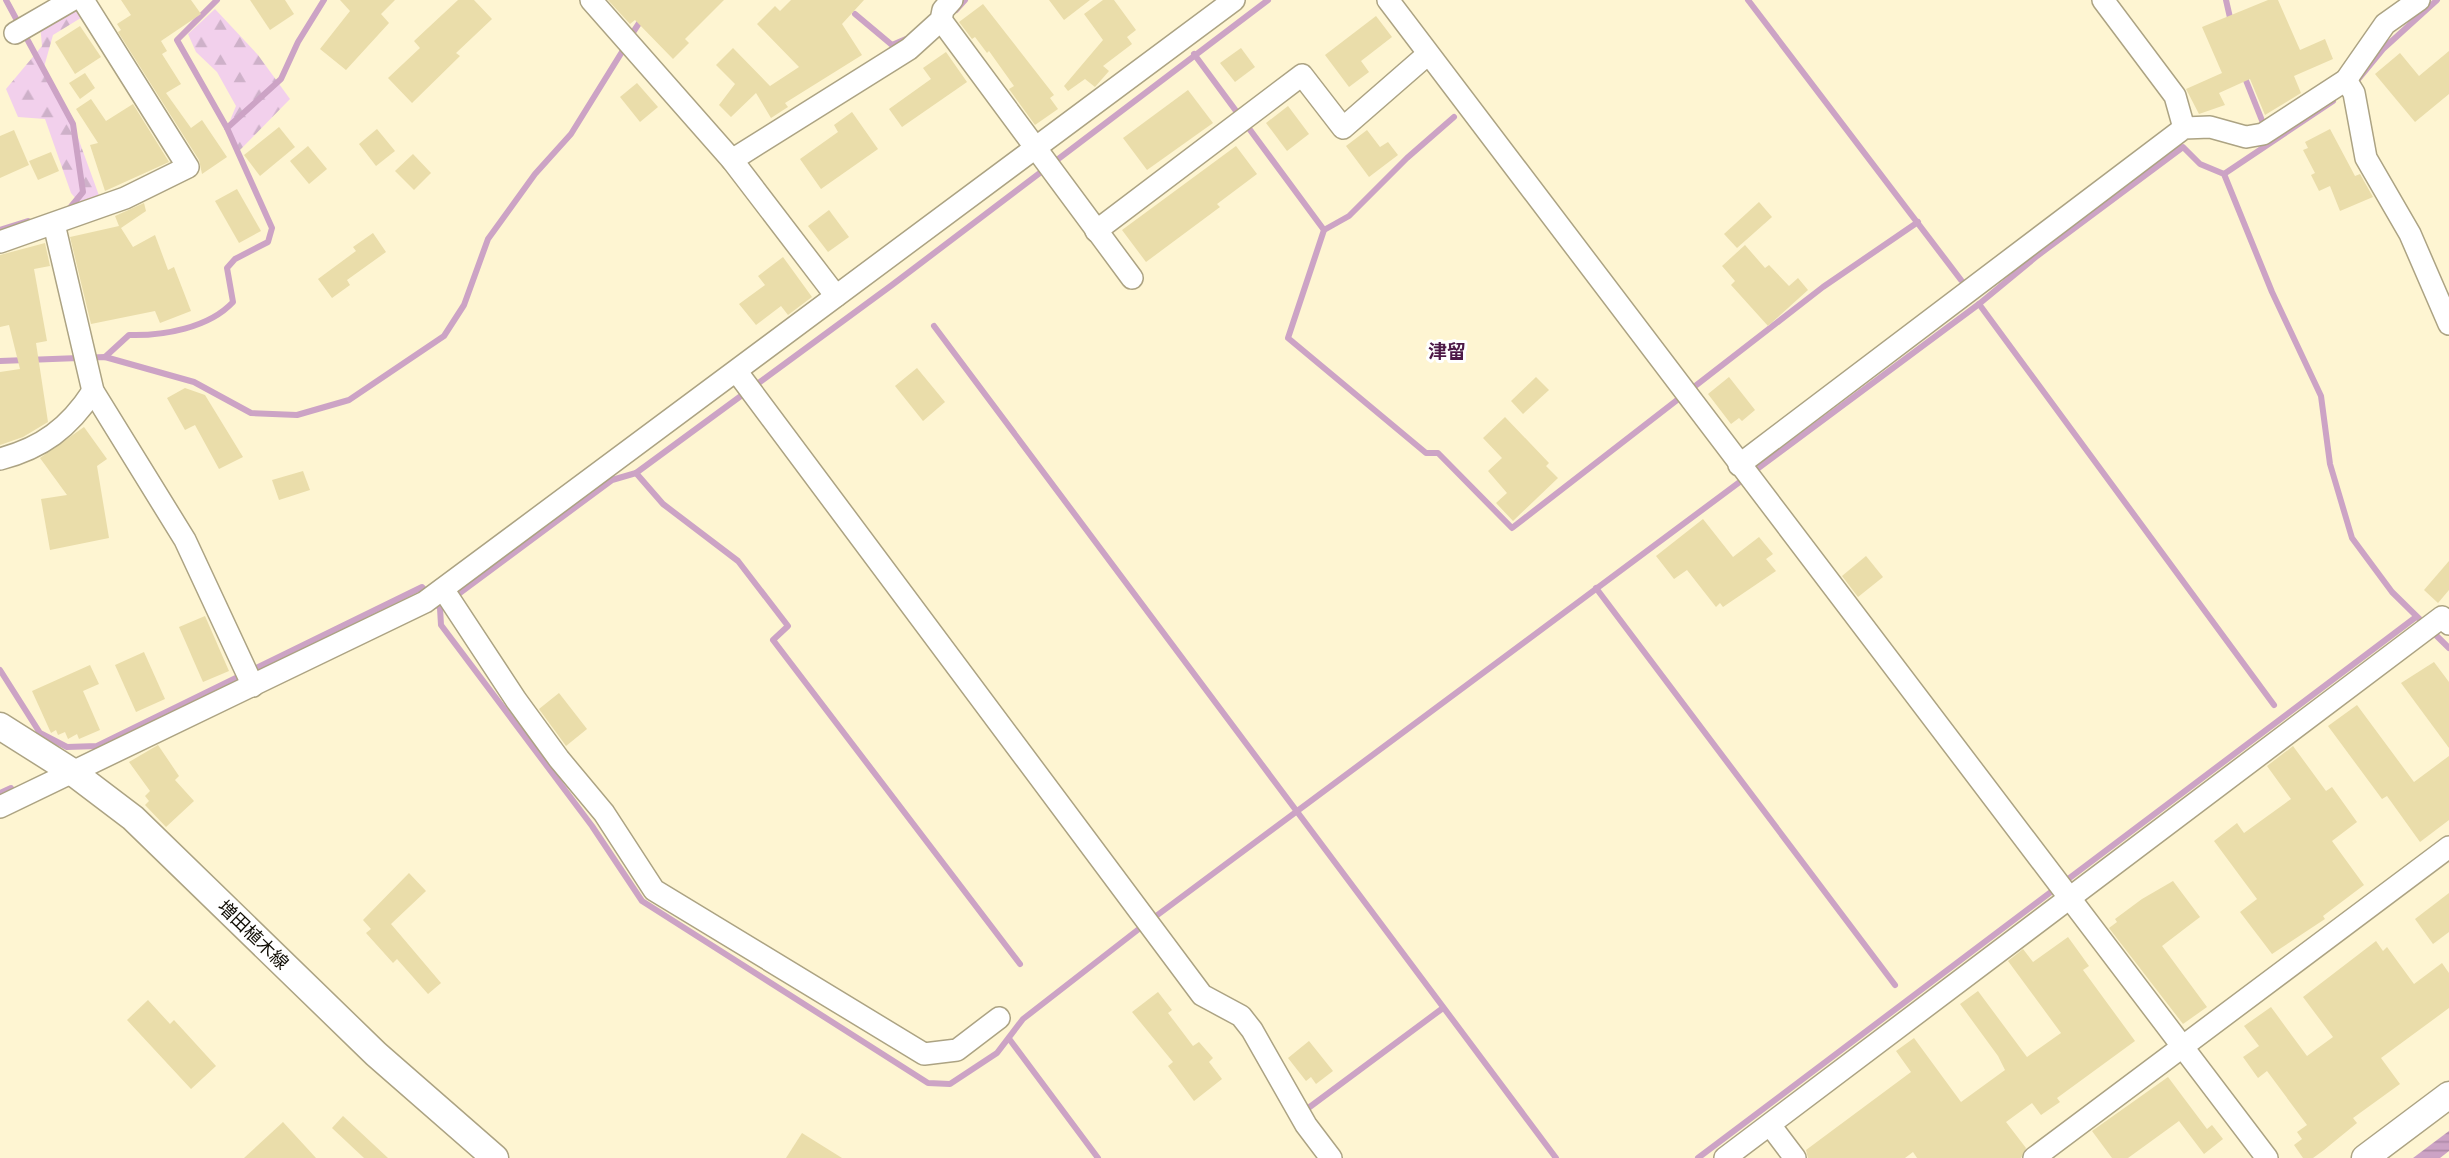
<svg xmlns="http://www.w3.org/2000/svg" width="2449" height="1158" font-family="Signika,'Noto Sans JP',sans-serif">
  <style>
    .forest { fill: url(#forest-firs) }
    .water { fill: url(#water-rules) }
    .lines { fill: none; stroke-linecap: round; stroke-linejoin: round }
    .stream { stroke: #cca3c5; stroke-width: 6 }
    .building { fill: #eaddaa }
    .minor-casing { stroke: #aca383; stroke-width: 24 }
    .tertiary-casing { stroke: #aca383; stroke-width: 29 }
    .minor { stroke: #fff; stroke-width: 21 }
    .tertiary { stroke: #fff; stroke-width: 26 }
    .labels { text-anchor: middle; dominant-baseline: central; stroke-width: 6; stroke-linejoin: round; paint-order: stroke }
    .street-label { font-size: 18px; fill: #0f0c03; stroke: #fff }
    .neighbourhood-label { font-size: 19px; font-weight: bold; fill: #4d1947; stroke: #fff }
  </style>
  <defs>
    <pattern id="forest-firs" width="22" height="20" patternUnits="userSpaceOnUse" patternTransform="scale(1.75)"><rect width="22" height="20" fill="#f2d0ec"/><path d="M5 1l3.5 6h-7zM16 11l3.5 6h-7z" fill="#ceb1c9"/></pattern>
    <pattern id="water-rules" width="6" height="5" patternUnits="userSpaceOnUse" patternTransform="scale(1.75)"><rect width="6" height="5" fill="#cca3c5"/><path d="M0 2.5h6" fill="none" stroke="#ae8ba8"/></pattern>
  </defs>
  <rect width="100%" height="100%" fill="#fef5d2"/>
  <!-- forest -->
  <g class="forest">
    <polygon points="75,4 84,16 53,35 44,67 73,124 101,201 83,207 71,193 45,119 18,117 6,89 42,46 40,24"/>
    <polygon points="215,9 258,55 290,99 238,152 227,128 236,106 217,72 196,52 188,34"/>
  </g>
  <!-- water -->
  <polygon class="water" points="2449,1131 2449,1151 2440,1158 2413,1158"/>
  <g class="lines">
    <!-- stream -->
    <g class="stream">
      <polyline points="6,0 73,124 83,192 69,209"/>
      <polyline points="217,0 177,40 227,128"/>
      <polyline points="1748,0 1961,280"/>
      <polyline points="2226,0 2231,22"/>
      <polyline points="956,10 965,0"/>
      <polyline points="855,14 892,45 906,39"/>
      <polyline points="630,37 643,17"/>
      <polyline points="1194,54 1324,230 1288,338 1426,453 1438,453 1512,528 1823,287 1918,222"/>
      <polyline points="2243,73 2263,123"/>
      <polyline points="2355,83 2383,49 2437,0"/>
      <polyline points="2224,174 2333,101"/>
      <polyline points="0,230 28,221"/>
      <polyline points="1324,230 1349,216 1407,158 1454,117"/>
      <polyline points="1979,304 2274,705"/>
      <polyline points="934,326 1556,1158"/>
      <path d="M105 357 129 335C163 336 209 328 233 302L227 268 235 259 268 242 272 228 227 128 281 79 298 42 324 0"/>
      <polyline points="0,361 105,357 194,382 251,413 297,415 349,400 444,336 464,305 488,239 535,174 571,134 625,47"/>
      <polyline points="636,473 663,504 738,561 788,626 773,640 1020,964"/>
      <polyline points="1596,588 1895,985"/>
      <polyline points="453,598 612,480 636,473 892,285 1268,0"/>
      <polyline points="0,670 40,733 67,747 97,746 422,587 440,608 441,625 592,826 642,901 928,1083 950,1084 997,1053 1023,1019 1144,925 1979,304 2037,256 2183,147 2200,164 2224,174 2272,292 2321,396 2330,464 2352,538 2392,592 2449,648"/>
      <polyline points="0,793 11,788"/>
      <polyline points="1010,1040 1098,1158"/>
      <polyline points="1307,1109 1443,1008"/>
      <polyline points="1698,1158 2416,617"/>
    </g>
  </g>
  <!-- building -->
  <g class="building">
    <polygon points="121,0 191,0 201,14 161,41 167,51 162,54 181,84 166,93 191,128 202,120 227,157 202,174 199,160 118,32 121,30 117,24 131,15"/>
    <polygon points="250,0 285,0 294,14 270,30"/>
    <polygon points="340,0 395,0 381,14 389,23 346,70 320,49 350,11"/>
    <polygon points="458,0 474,0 492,19 456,53 460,56 412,103 388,78 420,48 414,41"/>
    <polygon points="608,0 724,0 685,39 689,43 673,59 635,20 630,24"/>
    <polygon points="791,0 864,0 842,24 862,55 785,103 788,107 771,118 756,93 731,117 719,105 735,84 716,65 733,48 770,86 799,67 757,24 775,6 780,11"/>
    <polygon points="1049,0 1090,0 1064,20"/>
    <polygon points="1103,0 1114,0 1136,30 1127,37 1132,44 1103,66 1109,71 1095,87 1085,79 1068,91 1064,86 1103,40 1084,14"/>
    <polygon points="2268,0 2278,0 2300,50 2325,39 2333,59 2294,76 2301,93 2265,115 2250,79 2219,93 2225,105 2199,114 2186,89 2222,73 2202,27"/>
    <polygon points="983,4 1054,95 1050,98 1058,109 1035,125 1009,89 1014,86 989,51 987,53 975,37 972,39 959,22"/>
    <polygon points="1376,16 1392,37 1361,61 1369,72 1349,87 1325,55"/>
    <polygon points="80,26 101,57 75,74 55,42"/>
    <polygon points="1241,48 1255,67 1235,82 1220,63"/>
    <polygon points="2449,51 2449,94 2415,122 2375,74 2400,53 2419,76"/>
    <polygon points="946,52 967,82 902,127 889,109 931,79 923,68"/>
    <polygon points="85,73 95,88 80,99 69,83"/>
    <polygon points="637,83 658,107 640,122 620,97"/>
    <polygon points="1188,90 1213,123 1147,170 1123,138"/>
    <polygon points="91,99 106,121 133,104 169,162 105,191 90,145 98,143 76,109"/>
    <polygon points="1288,106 1309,134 1287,151 1266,123"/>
    <polygon points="852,112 878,149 821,189 800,159 838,132 834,125"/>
    <polygon points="279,127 295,147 260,176 244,155"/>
    <polygon points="377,129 395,151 376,166 359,144"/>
    <polygon points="2330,129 2355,176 2360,174 2373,197 2340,211 2330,186 2319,191 2311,175 2315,173 2303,150 2308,148 2305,142"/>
    <polygon points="14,130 29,165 0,178 0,136"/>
    <polygon points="1367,130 1380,147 1388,142 1398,155 1369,177 1346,146"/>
    <polygon points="308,146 327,169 309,184 290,161"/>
    <polygon points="1236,146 1257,174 1217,204 1220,207 1146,262 1122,230"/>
    <polygon points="51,152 59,171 38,180 29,161"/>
    <polygon points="413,154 431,173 414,190 395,171"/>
    <polygon points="237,189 261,231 239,243 215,201"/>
    <polygon points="1759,202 1772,217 1737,248 1724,234"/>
    <polygon points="144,203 146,211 121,228 133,247 155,235 168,270 174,267 191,311 160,323 155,311 91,324 70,237 119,226 115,216"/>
    <polygon points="829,210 849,237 828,252 808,226"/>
    <polygon points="373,233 386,252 347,280 350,285 332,298 318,279 356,251 353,247"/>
    <polygon points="45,243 50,266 34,269 47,341 36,343 48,422 23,437 0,445 0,372 20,369 9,325 0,327 0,255"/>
    <polygon points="1745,245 1765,268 1769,265 1789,286 1798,278 1808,290 1768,326 1731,285 1735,281 1722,266"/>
    <polygon points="783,257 812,297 788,315 781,306 756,325 739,304 765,285 758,276"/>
    <polygon points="917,368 945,402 923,421 895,386"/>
    <polygon points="1536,377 1549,390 1523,414 1511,401"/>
    <polygon points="1729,377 1755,410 1742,421 1739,418 1731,424 1708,394"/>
    <polygon points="185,388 205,395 243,457 219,469 195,425 185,430 167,398"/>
    <polygon points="1505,417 1549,463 1546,466 1558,478 1513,521 1496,503 1507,493 1488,471 1502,458 1483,438"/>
    <polygon points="84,427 107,459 97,466 109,538 50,550 41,499 67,495 40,458"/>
    <polygon points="303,471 310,490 279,500 272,480"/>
    <polygon points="1703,519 1733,557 1759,537 1773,554 1766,559 1776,571 1723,607 1720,603 1716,607 1687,570 1674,579 1656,556"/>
    <polygon points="1866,556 1883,577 1858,597 1842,576"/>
    <polygon points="2449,561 2449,590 2438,603 2424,590"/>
    <polygon points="205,616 229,671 203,682 179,627"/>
    <polygon points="144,652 165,699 136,712 115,665"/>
    <polygon points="2434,662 2449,682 2449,748 2401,683"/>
    <polygon points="90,665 99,684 83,691 100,730 79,739 77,734 68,739 65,732 58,735 56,730 51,733 32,691"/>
    <polygon points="559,693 587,729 566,746 539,709"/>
    <polygon points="2357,705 2414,782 2449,756 2449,820 2420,842 2387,796 2382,799 2328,726"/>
    <polygon points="158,745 179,776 175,780 194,801 166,827 145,805 149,801 145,796 150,791 129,762"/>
    <polygon points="2293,746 2326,791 2332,787 2357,822 2332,841 2364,885 2323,916 2325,919 2272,954 2240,912 2257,899 2214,841 2237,823 2244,833 2291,799 2267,766"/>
    <polygon points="409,873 426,891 391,924 441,983 428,994 397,959 393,963 366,933 371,929 363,920"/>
    <polygon points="2173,881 2200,917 2162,946 2207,1007 2183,1024 2109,928 2117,922 2115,919 2142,899"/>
    <polygon points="2449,893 2449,932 2433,944 2415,919"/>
    <polygon points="2068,937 2089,966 2083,970 2135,1041 2057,1098 2060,1102 2041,1115 2032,1103 2006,1122 2026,1148 2021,1158 1917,1158 1913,1152 1905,1158 1808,1158 1806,1150 1911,1072 1896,1051 1914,1038 1961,1102 2005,1070 1998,1056 1960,1004 1978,991 2027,1057 2061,1033 2008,961 2023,949 2033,962"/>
    <polygon points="2376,941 2383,951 2387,947 2414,984 2442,963 2449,973 2449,1008 2381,1058 2400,1084 2353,1118 2357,1123 2324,1150 2313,1158 2303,1158 2294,1145 2302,1139 2297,1132 2307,1125 2267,1071 2258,1078 2243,1057 2259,1046 2244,1026 2271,1007 2307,1056 2333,1037 2303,997"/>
    <polygon points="1158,992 1172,1010 1168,1013 1193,1046 1199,1042 1213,1058 1209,1062 1222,1079 1194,1101 1168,1066 1173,1062 1132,1012"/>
    <polygon points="148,1000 170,1024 174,1020 216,1066 191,1089 127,1020"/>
    <polygon points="1309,1041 1333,1071 1316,1084 1311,1077 1306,1081 1288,1058"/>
    <polygon points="2168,1077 2207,1129 2212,1125 2223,1139 2204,1154 2179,1121 2128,1158 2112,1158 2092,1131"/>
    <polygon points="343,1116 388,1158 364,1158 332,1128"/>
    <polygon points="283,1122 316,1158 244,1158"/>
    <polygon points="802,1133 842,1158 786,1158"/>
  </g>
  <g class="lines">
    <defs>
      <g id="minor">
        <polyline points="591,0 732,160 836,296"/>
        <polyline points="1388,0 2267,1158"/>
        <polyline points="2103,0 2175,96 2184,128"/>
        <polyline points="941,20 1132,278"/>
        <polyline points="15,33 72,0"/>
        <polyline points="2346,80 2354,93 2366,158 2410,234 2449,324"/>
        <polyline points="732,160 909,49 941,20 943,10 952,0"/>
        <polyline points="54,224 93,391 185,540 253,686"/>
        <polyline points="1096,231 1302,75 1343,128 1428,54"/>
        <polyline points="0,242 125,198 188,167 83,0"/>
        <polyline points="737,372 1202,995 1241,1016 1252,1030 1306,1125 1331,1158"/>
        <path d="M0 459C42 448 69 428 93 391"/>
        <polyline points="1739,465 2184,128 2210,127 2246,137 2263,134 2346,80 2385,24 2419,0"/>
        <polyline points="443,589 516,700 559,759 604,813 654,890 924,1054 957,1050 999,1018"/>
        <polyline points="0,807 425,602 1234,0"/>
        <polyline points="1770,1125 1795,1158"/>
        <polyline points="1725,1158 2442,617 2449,624"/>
        <polyline points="2034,1158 2449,847"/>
      </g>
      <g id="tertiary">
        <polyline points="0,726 71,771 133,818 376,1054 495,1158"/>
        <polyline points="2365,1158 2449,1095"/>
      </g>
    </defs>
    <!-- minor casing -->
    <use href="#minor" class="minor-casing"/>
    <!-- tertiary casing -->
    <use href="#tertiary" class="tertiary-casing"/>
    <!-- minor -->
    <use href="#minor" class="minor"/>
    <!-- tertiary -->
    <use href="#tertiary" class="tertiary"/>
  </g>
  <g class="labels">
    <!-- street labels -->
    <g class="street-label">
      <text transform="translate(253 935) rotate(44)">増田植木線</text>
    </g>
    <!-- neighbourhood labels -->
    <g class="neighbourhood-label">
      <text x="1447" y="352">津留</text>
    </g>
  </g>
</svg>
